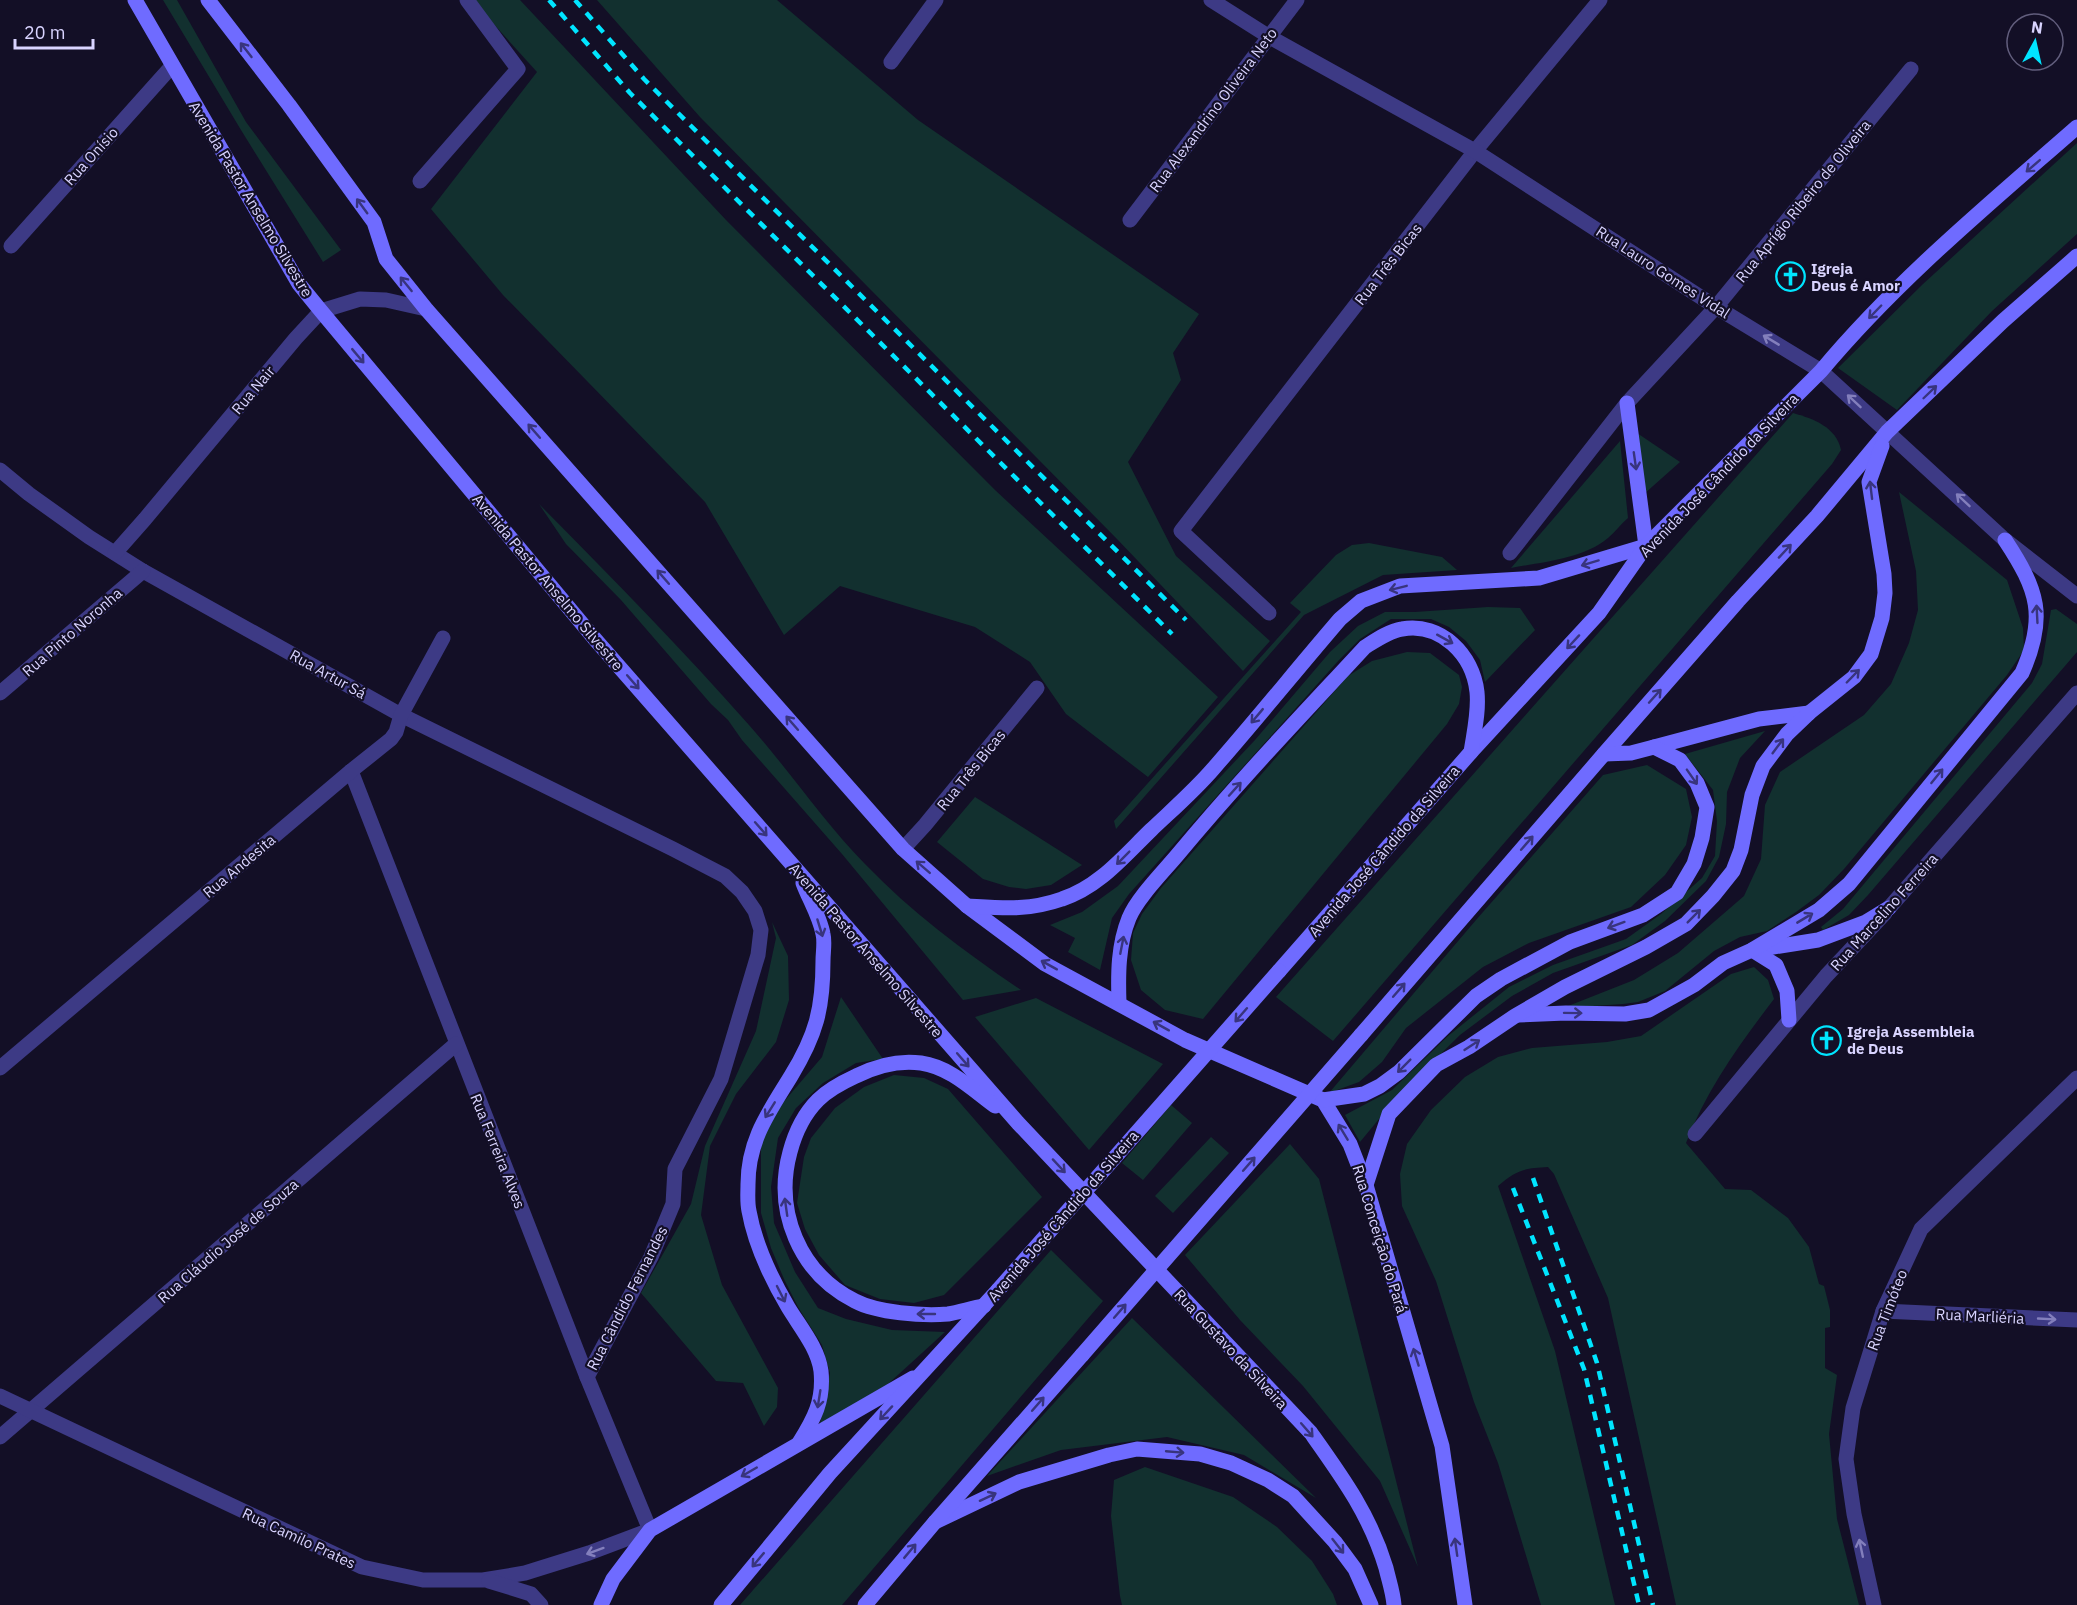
<svg xmlns="http://www.w3.org/2000/svg" width="2077" height="1605" font-family="'IBM Plex Sans',sans-serif">
  <style>
    .green { fill: #12302f }
    .lines { fill: none; stroke-linecap: round; stroke-linejoin: round }
    .minor { stroke: #3d3a85; stroke-width: 15 }
    .tertiary { stroke: #3d3a85; stroke-width: 15 }
    .secondary { stroke: #6f6bff; stroke-width: 15 }
    .rail { stroke: #00e5ff; stroke-width: 4.5; stroke-dasharray: 9 8; stroke-linecap: butt }
    .secondary-bridge { stroke: #6f6bff; stroke-width: 15 }
    .oneway { stroke: #38347d }
    .oneway2 { stroke: #837fbc }
    .labels { text-anchor: middle; dominant-baseline: central; stroke-width: 4.5; stroke-linejoin: round; paint-order: stroke }
    .street-label { font-size: 15px; fill: #d9d4ff; stroke: #130f26 }
    .poi-label { font-size: 15px; font-weight: bold; fill: #d9d4ff; stroke: #130f26; text-anchor: start }
  </style>
  <rect width="100%" height="100%" fill="#130f26"/>
  <!-- green -->
  <g class="green">
    <polygon points="163,0 177,0 246,122 341,250 323,262 241,130"/>
    <polygon points="472,0 520,0 726,220 995,490 1218,697 1148,777 1066,714 1030,662 975,627 840,586 784,635 705,502 503,295 431,209 537,72"/>
    <polygon points="597,0 777,0 918,120 1199,314 1173,353 1181,380 1128,462 1176,556 1270,641 1243,671 1117,539 700,117"/>
    <polygon points="2077,143 2077,234 1992,311 1897,410 1838,368 1923,284"/>
    <path d="M1793 413C1814 419 1836 427 1841 450L1832 464 1333 1041 1276 997Z"/>
    <polygon points="1637,433 1680,462 1644,494"/>
    <path d="M1620 441 1628 518C1621 524 1615 532 1608 538 1583 559 1542 562 1511 568Z"/>
    <polygon points="1899,492 2007,580 2023,628 2024,650 2007,675 1844,869 1819,895 1796,912 1767,931 1740,937 1714,951 1665,991 1638,1002 1623,1004 1563,1008 1634,980 1678,953 1744,896 1761,859 1765,805 1780,772 1864,715 1891,684 1909,643 1918,610 1916,571"/>
    <path d="M539 504C610 576 682 649 749 725 789 770 823 821 865 864 912 913 965 952 1021 990L963 1000 842 854 742 740 728 720 711 704 621 600 566 544Z"/>
    <polygon points="1369,543 1442,557 1457,570 1383,575 1304,615 1116,829 1114,821 1301,612 1290,603 1336,555 1352,545"/>
    <polygon points="1488,607 1520,608 1535,630 1485,682 1480,660 1466,641 1449,627 1431,619 1391,619 1360,639 1339,660 1129,894 1112,918 1100,970 1068,952 1075,938 1050,925 1082,912 1118,886 1255,740 1330,652 1358,626 1385,612 1415,612"/>
    <polygon points="2056,609 2077,624 2077,652 1868,895 1849,915 1823,930 1821,927 1843,909 2032,683 2042,664 2051,610"/>
    <polygon points="1407,652 1430,653 1459,675 1462,687 1459,704 1447,724 1203,1019 1165,1010 1141,990 1131,960 1133,933 1142,914 1161,888 1348,676 1372,661"/>
    <polygon points="1765,731 1740,758 1727,792 1726,824 1719,857 1706,881 1665,921 1632,945 1553,973 1512,996 1460,1035 1398,1096 1360,1142 1345,1115 1392,1090 1448,1036 1509,987 1553,965 1626,939 1661,914 1702,878 1715,856 1717,821 1713,790 1685,754"/>
    <polygon points="1647,765 1686,789 1692,817 1686,845 1665,875 1631,907 1529,943 1483,967 1406,1028 1382,1062 1359,1082 1329,1093 1476,920 1603,775"/>
    <polygon points="975,797 1082,865 1051,885 1026,889 1009,887 983,879 937,842"/>
    <polygon points="772,922 788,956 789,1000 776,1042 736,1094 710,1146 701,1215 722,1285 778,1388 777,1407 764,1426 743,1383 716,1381 641,1293 691,1204 705,1146 756,1031 776,938"/>
    <path d="M1754 967 1768 980 1774 999C1739 1045 1707 1089 1686 1143L1725 1189 1751 1190 1788 1218 1809 1247 1819 1284 1824 1286 1830 1310V1327L1825 1328V1368L1837 1375 1829 1434 1837 1519 1859 1605H1676L1608 1298 1554 1174 1548 1167C1525 1168 1516 1170 1498 1186L1555 1351 1615 1605H1541L1498 1463 1474 1402 1436 1281 1402 1206 1400 1174 1407 1144 1431 1110 1465 1077 1498 1057 1532 1048 1607 1042 1641 1036 1731 974Z"/>
    <polygon points="841,997 883,1059 856,1063 823,1083 796,1108 778,1138 771,1187 774,1223 795,1272 818,1308 846,1319 892,1330 945,1332 888,1384 820,1424 830,1373 822,1345 798,1307 784,1279 771,1248 761,1213 761,1143 781,1105 822,1057"/>
    <polygon points="1036,998 1163,1064 1089,1150 975,1017"/>
    <polygon points="894,1075 924,1078 948,1089 1042,1197 944,1295 914,1303 880,1299 845,1285 819,1255 805,1229 797,1203 804,1157 811,1138 835,1108 864,1087"/>
    <polygon points="1171,1105 1192,1123 1143,1180 1122,1163"/>
    <polygon points="1211,1137 1229,1153 1173,1213 1155,1196"/>
    <polygon points="1290,1144 1319,1179 1418,1567 1380,1481 1303,1386 1240,1320 1185,1255"/>
    <polygon points="1051,1250 1103,1301 842,1605 740,1605"/>
    <polygon points="1132,1318 1316,1498 1244,1455 1167,1437 1061,1450 987,1476"/>
    <polygon points="1145,1467 1233,1497 1277,1527 1312,1561 1333,1594 1337,1605 1122,1605 1120,1596 1111,1516 1114,1480"/>
  </g>
  <g class="lines">
    <!-- minor -->
    <g class="minor">
      <polyline points="891,62 936,0"/>
      <polyline points="420,181 518,69 467,0"/>
      <polyline points="1130,220 1297,0"/>
      <polyline points="11,246 172,66"/>
      <polyline points="1716,307 1911,69"/>
      <polyline points="0,470 29,494 89,537 143,571 401,715 673,849 725,876 742,892 755,911 761,930 758,955 721,1079 675,1169 673,1204 651,1257 587,1377"/>
      <polyline points="115,553 145,519 296,338 321,311 360,299 386,300 426,309"/>
      <polyline points="1510,553 1627,403"/>
      <polyline points="1269,613 1181,531 1475,151 1600,0"/>
      <polyline points="0,693 143,571"/>
      <polyline points="351,771 587,1377 650,1530"/>
      <polyline points="903,849 925,825 1037,688"/>
      <polyline points="0,1068 351,771 391,739 396,732 401,715 443,638"/>
      <polyline points="1695,1134 1826,976 1885,913"/>
      <polyline points="1883,1311 2077,1320"/>
      <polyline points="0,1437 456,1044"/>
      <polyline points="1874,1605 1854,1514 1846,1459 1853,1408 1883,1311 1921,1229 2077,1078"/>
    </g>
    <!-- tertiary -->
    <g class="tertiary">
      <polyline points="1211,0 1268,36 1475,151 1716,307 1821,371 2005,540 2077,596"/>
      <polyline points="1627,403 1716,307"/>
      <polyline points="1889,908 2077,693"/>
      <polyline points="0,1396 362,1567 423,1580 483,1580 525,1573 589,1553 650,1530"/>
      <polyline points="489,1581 531,1594 541,1605"/>
    </g>
    <!-- secondary -->
    <g class="secondary">
      <path d="M135 0 299 284 321 311 594 638 1018 1123 1311 1433C1343 1478 1370 1515 1386 1568 1389 1581 1393 1592 1394 1605"/>
      <polyline points="208,0 289,105 374,222 386,259 426,309 903,849 967,906 1045,964 1185,1040 1323,1100 1350,1144 1366,1185 1442,1446 1465,1605"/>
      <polyline points="1627,403 1646,546"/>
      <polyline points="1654,747 1759,719 1809,713"/>
      <path d="M967 906C1002 908 1028 911 1062 899 1099 887 1124 856 1151 830 1172 810 1194 791 1213 769 1256 720 1297 669 1340 619L1361 601 1400 586 1539 578 1646 546"/>
      <polyline points="1761,949 1818,940 1866,922 1889,908"/>
      <polyline points="1752,950 1776,965 1787,991 1789,1020"/>
      <path d="M1279 971 1471 752 1599 613 1646 546 1821 371C1897 280 1988 205 2077 127"/>
      <path d="M1119 1003C1118 974 1118 945 1129 918 1137 898 1165 870 1179 853 1238 782 1302 715 1365 647 1376 640 1389 631 1402 629 1441 622 1473 655 1477 692 1479 712 1474 732 1471 752"/>
      <path d="M1518 1015 1566 1013 1625 1014 1649 1010 1694 985 1723 963 1752 950 1819 910 1849 884 2022 673C2047 617 2038 590 2005 540"/>
      <polyline points="1361,1035 1604,754 1738,601 1817,516 1887,432 2003,321 2077,256"/>
      <polyline points="1323,1100 1364,1094 1380,1086 1399,1072 1476,996 1501,979 1570,942 1643,915 1677,893 1694,864 1702,838 1707,807 1697,783 1680,760 1654,747 1631,753 1604,754"/>
      <polyline points="1366,1185 1389,1114 1436,1065 1469,1047 1515,1016 1565,987 1646,947 1686,924 1713,896 1733,871 1741,850 1752,795 1763,766 1787,734 1809,713 1854,677 1871,654 1882,618 1885,593 1884,574 1869,482 1882,446"/>
      <path d="M984 1306C972 1308 960 1312 948 1314 922 1316 878 1313 855 1301 799 1273 774 1211 790 1152 795 1133 804 1114 818 1100 828 1090 843 1082 856 1076 876 1066 899 1060 921 1063 950 1067 973 1090 995 1106"/>
      <path d="M799 1443C814 1419 824 1401 821 1371 818 1348 800 1327 788 1307 771 1278 755 1245 749 1211 747 1202 748 1193 748 1184 748 1140 769 1112 791 1076 816 1035 823 1009 823 961 823 952 825 942 823 934 820 917 809 899 803 883"/>
      <polyline points="935,1522 1019,1482 1109,1455 1137,1449 1200,1454 1231,1463 1268,1480 1293,1496 1335,1542 1355,1569 1371,1605"/>
      <polyline points="601,1605 613,1579 650,1530 913,1378"/>
      <polyline points="721,1605 830,1473 998,1290"/>
      <polyline points="865,1605 935,1522 1082,1355"/>
    </g>
    <!-- rail -->
    <g class="rail">
      <polyline points="549,0 630,93 1172,634"/>
      <polyline points="575,0 644,79 1186,620"/>
      <polyline points="1533,1178 1597,1363 1653,1605"/>
      <polyline points="1513,1188 1584,1369 1639,1605"/>
    </g>
    <!-- secondary-bridge -->
    <g class="secondary-bridge">
      <polyline points="998,1290 1279,971"/>
      <polyline points="1082,1355 1361,1035"/>
    </g>
  </g>
  <!-- one-way arrows -->
  <defs><path id="oneway-shaft" d="M-6 0H5M1.5-3L5.5 0L1.5 3" fill="none" stroke-width="1.6" stroke-linecap="round" stroke-linejoin="round" transform="scale(1.5)"/></defs>
  <g class="oneway">
    <use href="#oneway-shaft" transform="translate(246 50) rotate(-128)"/>
    <use href="#oneway-shaft" transform="translate(2033 166) rotate(139)"/>
    <use href="#oneway-shaft" transform="translate(362 206) rotate(-126)"/>
    <use href="#oneway-shaft" transform="translate(406 284) rotate(-129)"/>
    <use href="#oneway-shaft" transform="translate(1875 312) rotate(134)"/>
    <use href="#oneway-shaft" transform="translate(358 356) rotate(50)"/>
    <use href="#oneway-shaft" transform="translate(1930 392) rotate(-44)"/>
    <use href="#oneway-shaft" transform="translate(534 431) rotate(-131)"/>
    <use href="#oneway-shaft" transform="translate(1635 461) rotate(82)"/>
    <use href="#oneway-shaft" transform="translate(1871 490) rotate(-97)"/>
    <use href="#oneway-shaft" transform="translate(1785 551) rotate(-47)"/>
    <use href="#oneway-shaft" transform="translate(1590 563) rotate(163)"/>
    <use href="#oneway-shaft" transform="translate(663 577) rotate(-131)"/>
    <use href="#oneway-shaft" transform="translate(1398 588) rotate(166)"/>
    <use href="#oneway-shaft" transform="translate(2037 614) rotate(-93)"/>
    <use href="#oneway-shaft" transform="translate(1445 639) rotate(29)"/>
    <use href="#oneway-shaft" transform="translate(1573 642) rotate(133)"/>
    <use href="#oneway-shaft" transform="translate(1853 676) rotate(-46)"/>
    <use href="#oneway-shaft" transform="translate(633 682) rotate(49)"/>
    <use href="#oneway-shaft" transform="translate(1655 696) rotate(-48)"/>
    <use href="#oneway-shaft" transform="translate(1257 716) rotate(130)"/>
    <use href="#oneway-shaft" transform="translate(792 723) rotate(-131)"/>
    <use href="#oneway-shaft" transform="translate(1778 746) rotate(-53)"/>
    <use href="#oneway-shaft" transform="translate(1937 776) rotate(-51)"/>
    <use href="#oneway-shaft" transform="translate(1692 777) rotate(55)"/>
    <use href="#oneway-shaft" transform="translate(1235 789) rotate(-48)"/>
    <use href="#oneway-shaft" transform="translate(761 829) rotate(49)"/>
    <use href="#oneway-shaft" transform="translate(1527 843) rotate(-49)"/>
    <use href="#oneway-shaft" transform="translate(1123 858) rotate(135)"/>
    <use href="#oneway-shaft" transform="translate(923 867) rotate(-139)"/>
    <use href="#oneway-shaft" transform="translate(1694 916) rotate(-45)"/>
    <use href="#oneway-shaft" transform="translate(1805 918) rotate(-31)"/>
    <use href="#oneway-shaft" transform="translate(1616 925) rotate(160)"/>
    <use href="#oneway-shaft" transform="translate(820 928) rotate(73)"/>
    <use href="#oneway-shaft" transform="translate(1122 945) rotate(-79)"/>
    <use href="#oneway-shaft" transform="translate(1049 965) rotate(-151)"/>
    <use href="#oneway-shaft" transform="translate(1399 990) rotate(-49)"/>
    <use href="#oneway-shaft" transform="translate(1573 1013) rotate(1)"/>
    <use href="#oneway-shaft" transform="translate(1241 1015) rotate(131)"/>
    <use href="#oneway-shaft" transform="translate(1161 1026) rotate(-151)"/>
    <use href="#oneway-shaft" transform="translate(1472 1045) rotate(-33)"/>
    <use href="#oneway-shaft" transform="translate(963 1060) rotate(49)"/>
    <use href="#oneway-shaft" transform="translate(1404 1066) rotate(135)"/>
    <use href="#oneway-shaft" transform="translate(770 1110) rotate(122)"/>
    <use href="#oneway-shaft" transform="translate(1343 1132) rotate(-121)"/>
    <use href="#oneway-shaft" transform="translate(1249 1164) rotate(-49)"/>
    <use href="#oneway-shaft" transform="translate(1059 1166) rotate(47)"/>
    <use href="#oneway-shaft" transform="translate(786 1207) rotate(-98)"/>
    <use href="#oneway-shaft" transform="translate(781 1294) rotate(63)"/>
    <use href="#oneway-shaft" transform="translate(1120 1311) rotate(-49)"/>
    <use href="#oneway-shaft" transform="translate(926 1314) rotate(-180)"/>
    <use href="#oneway-shaft" transform="translate(1416 1357) rotate(-107)"/>
    <use href="#oneway-shaft" transform="translate(819 1399) rotate(99)"/>
    <use href="#oneway-shaft" transform="translate(1038 1404) rotate(-49)"/>
    <use href="#oneway-shaft" transform="translate(886 1413) rotate(133)"/>
    <use href="#oneway-shaft" transform="translate(1307 1430) rotate(49)"/>
    <use href="#oneway-shaft" transform="translate(1175 1452) rotate(5)"/>
    <use href="#oneway-shaft" transform="translate(749 1472) rotate(150)"/>
    <use href="#oneway-shaft" transform="translate(988 1497) rotate(-25)"/>
    <use href="#oneway-shaft" transform="translate(1338 1546) rotate(52)"/>
    <use href="#oneway-shaft" transform="translate(1456 1547) rotate(-98)"/>
    <use href="#oneway-shaft" transform="translate(910 1551) rotate(-50)"/>
    <use href="#oneway-shaft" transform="translate(758 1560) rotate(130)"/>
  </g>
  <g class="oneway2">
    <use href="#oneway-shaft" transform="translate(1771 340) rotate(-149)"/>
    <use href="#oneway-shaft" transform="translate(1854 401) rotate(-137)"/>
    <use href="#oneway-shaft" transform="translate(1963 500) rotate(-137)"/>
    <use href="#oneway-shaft" transform="translate(2047 1319) rotate(3)"/>
    <use href="#oneway-shaft" transform="translate(1861 1548) rotate(-102)"/>
    <use href="#oneway-shaft" transform="translate(595 1551) rotate(160)"/>
  </g>
  <!-- icons -->
  <defs>
    <symbol id="church-ring" viewBox="-11 -11 22 22"><circle r="9.5" fill="#130f26" stroke="#00e5ff" stroke-width="1.5"/><path d="M-1.2-6h2.4v3.5h3.3v2.4h-3.3V6h-2.4V-.1h-3.3v-2.4h3.3Z" fill="#00e5ff"/></symbol>
  </defs>
  <g fill-rule="evenodd">
    <use href="#church-ring" x="1774" y="260" width="33" height="33"/>
    <use href="#church-ring" x="1810" y="1024" width="33" height="33"/>
  </g>
  <g class="labels">
    <!-- street labels -->
    <g class="street-label">
      <text transform="translate(1213 110) rotate(-53)">Rua Alexandrino Oliveira Neto</text>
      <text transform="translate(91 156) rotate(-48)">Rua Onísio</text>
      <text transform="translate(251 199) rotate(59)">Avenida Pastor Anselmo Silvestre</text>
      <text transform="translate(1803 201) rotate(-51)">Rua Aprígio Ribeiro de Oliveira</text>
      <text transform="translate(1388 264) rotate(-52)">Rua Três Bicas</text>
      <text transform="translate(1663 272) rotate(33)">Rua Lauro Gomes Vidal</text>
      <text transform="translate(253 390) rotate(-50)">Rua Nair</text>
      <text transform="translate(1719 475) rotate(-46)">Avenida José Cândido da Silveira</text>
      <text transform="translate(548 582) rotate(50)">Avenida Pastor Anselmo Silvestre</text>
      <text transform="translate(72 632) rotate(-41)">Rua Pinto Noronha</text>
      <text transform="translate(328 674) rotate(29)">Rua Artur Sá</text>
      <text transform="translate(971 770) rotate(-51)">Rua Três Bicas</text>
      <text transform="translate(1384 851) rotate(-49)">Avenida José Cândido da Silveira</text>
      <text transform="translate(239 866) rotate(-40)">Rua Andesita</text>
      <text transform="translate(1884 912) rotate(-48)">Rua Marcelino Ferreira</text>
      <text transform="translate(866 950) rotate(49)">Avenida Pastor Anselmo Silvestre</text>
      <text transform="translate(498 1151) rotate(68)">Rua Ferreira Alves</text>
      <text transform="translate(1063 1216) rotate(-49)">Avenida José Cândido da Silveira</text>
      <text transform="translate(1380 1239) rotate(73)">Rua Conceição do Pará</text>
      <text transform="translate(228 1241) rotate(-41)">Rua Cláudio José de Souza</text>
      <text transform="translate(627 1298) rotate(-63)">Rua Cândido Fernandes</text>
      <text transform="translate(1887 1310) rotate(-69)">Rua Timóteo</text>
      <text transform="translate(1980 1316) rotate(3)">Rua Marliéria</text>
      <text transform="translate(1231 1349) rotate(47)">Rua Gustavo da Silveira</text>
      <text transform="translate(299 1538) rotate(25)">Rua Camilo Prates</text>
    </g>
    <!-- poi labels -->
    <g class="poi-label">
      <text x="1811" y="268">Igreja<tspan x="1811" dy="17">Deus é Amor</tspan></text>
      <text x="1847" y="1031">Igreja Assembleia<tspan x="1847" dy="17">de Deus</tspan></text>
    </g>
  </g>
  <!-- north arrow -->
  <g transform="translate(2035 42) rotate(8)"><circle r="28" fill="#130f26" stroke="#625e7d" stroke-width="1.5"/>
  <path d="M0-4.5L10 22L0 15L-10 22Z" fill="#00e5ff"/>
  <text y="-9" font-size="16" font-weight="bold" text-anchor="middle" fill="#d9d4ff">N</text>
  </g>
  <!-- scale -->
  <path d="M15 39v9h78v-9" fill="none" stroke="#d9d4ff" stroke-width="3"/>
  <text x="24" y="39" font-size="18" fill="#d9d4ff" stroke="#130f26" stroke-width="4.5" paint-order="stroke">20 m</text>
</svg>
